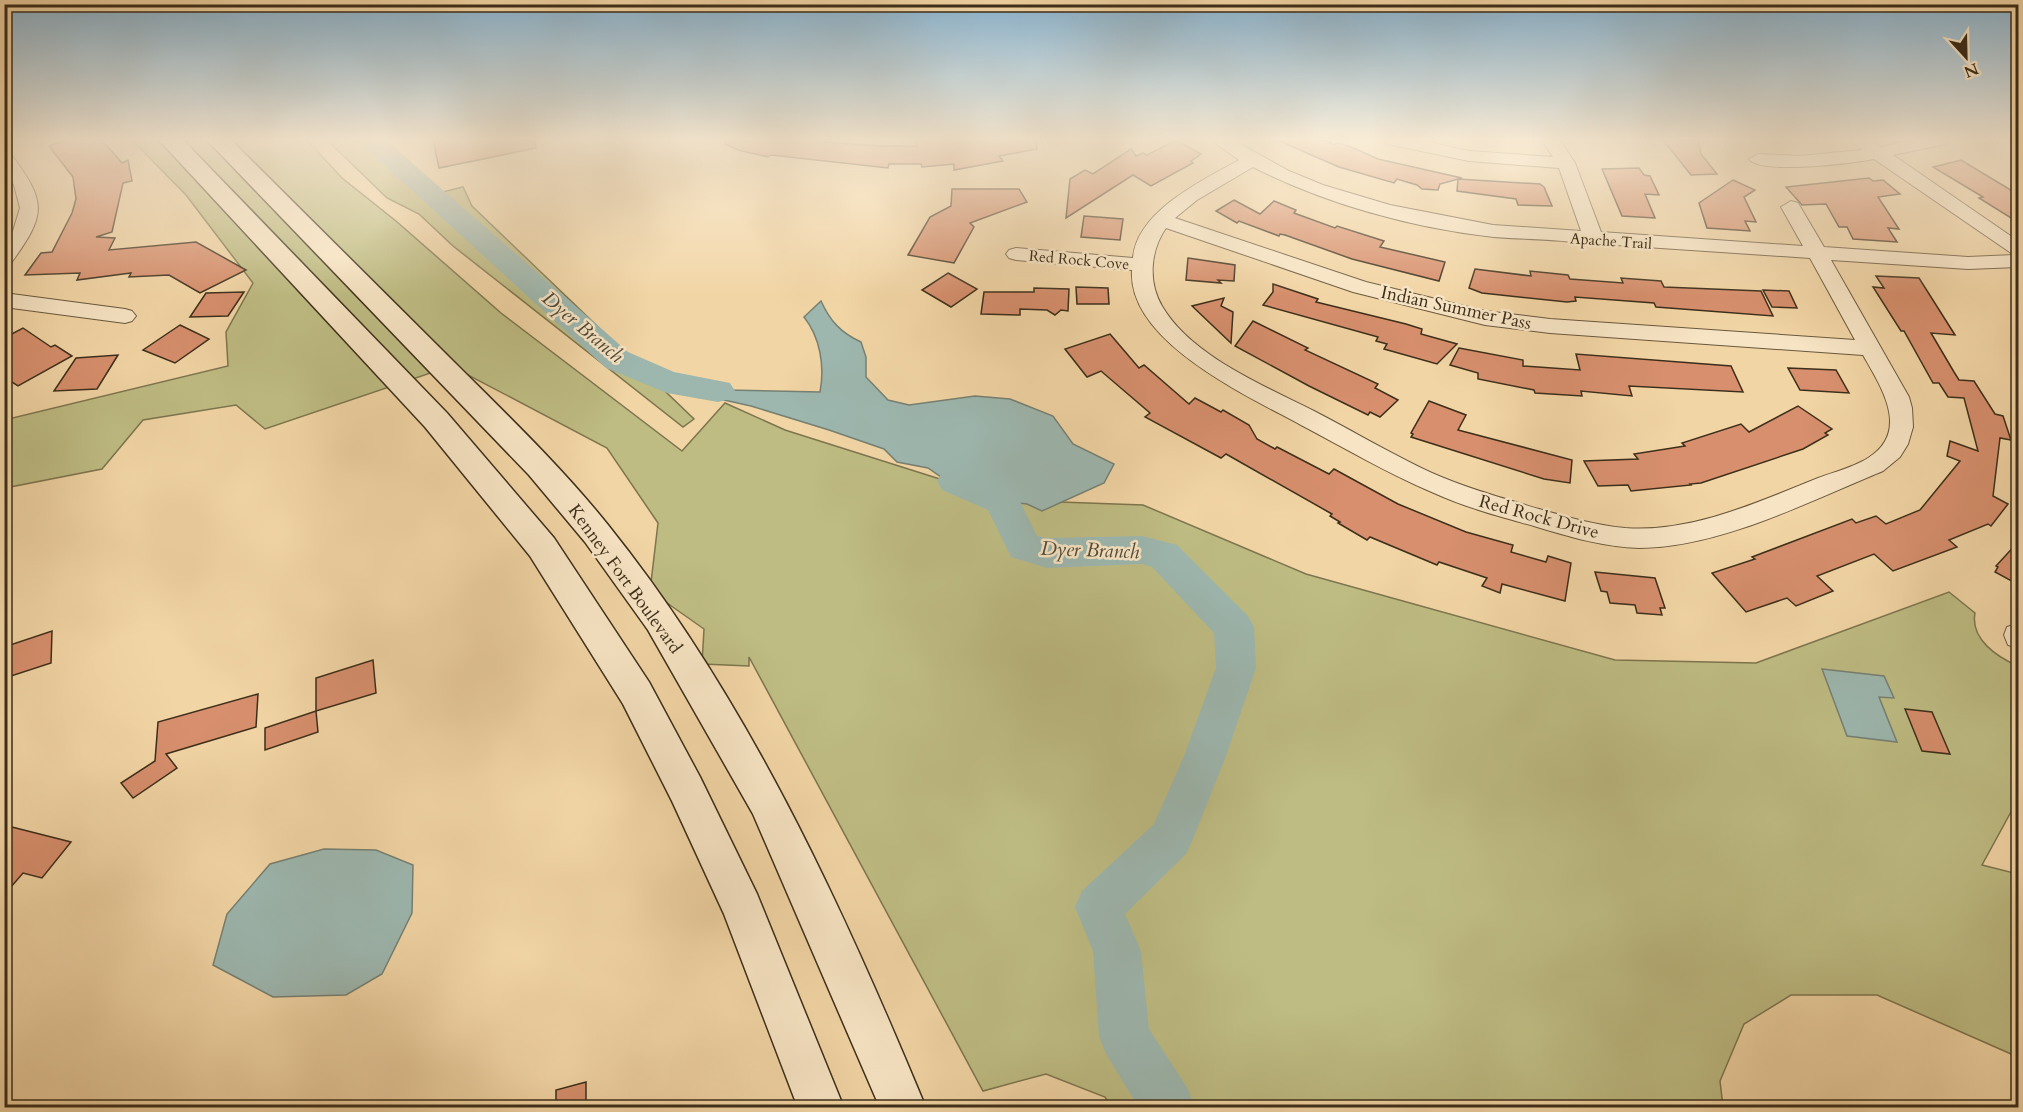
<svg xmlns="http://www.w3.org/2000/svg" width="2023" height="1112" font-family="Cardo,serif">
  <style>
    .green { fill: #bebc83; stroke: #7d754e; stroke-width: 1.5 }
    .water { fill: #9db7af; stroke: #768073; stroke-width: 1.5 }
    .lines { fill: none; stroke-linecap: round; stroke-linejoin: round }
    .river { fill: #9db7af; fill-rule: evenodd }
    .building { fill: #d78f6d; stroke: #3c2e1a; stroke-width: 1.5 }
    .minor-casing { stroke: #6a583d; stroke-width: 2 }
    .secondary-casing { stroke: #3c2e1a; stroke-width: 3 }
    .minor { fill: #f7e4c4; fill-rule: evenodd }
    .secondary { fill: #f7e4c4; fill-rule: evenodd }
    .labels { text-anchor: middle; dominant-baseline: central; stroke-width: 5; stroke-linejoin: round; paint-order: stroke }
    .far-street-label { font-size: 15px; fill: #3c2e1a; stroke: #f7e4c4 }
    .street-label { font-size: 18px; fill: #3c2e1a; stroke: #f7e4c4 }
    .water-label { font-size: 20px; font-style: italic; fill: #4f4938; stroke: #f7e4c4 }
  </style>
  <rect width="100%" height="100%" fill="#f2d5a5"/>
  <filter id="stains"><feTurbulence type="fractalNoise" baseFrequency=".00333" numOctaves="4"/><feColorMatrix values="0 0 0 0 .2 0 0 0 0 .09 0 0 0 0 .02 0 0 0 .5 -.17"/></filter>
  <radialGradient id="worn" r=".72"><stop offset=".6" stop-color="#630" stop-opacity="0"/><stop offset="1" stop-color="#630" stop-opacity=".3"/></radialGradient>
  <!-- green -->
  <g class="green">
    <path d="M132 140H307L342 178 396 221 501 313 682 451 725 403 785 430 943 480 1060 502 1143 505 1306 574 1615 660 1756 663 1949 592 1975 613C1970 639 1997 657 2018 666V799L1982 865 2018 874V1057L1877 995H1791L1744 1024 1720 1081 1723 1107H1111L1105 1097 1046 1074 983 1091 749 657V666L702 664 704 629 650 591 658 523 607 448 451 366 265 429 236 405 143 420 102 469 5 488 4 420 228 366 226 332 253 283 186 195Z"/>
    <polygon points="327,140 379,140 403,167 435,194 463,187 472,206 694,419 683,427 453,246 419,214 387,198"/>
  </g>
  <!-- water -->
  <g class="water">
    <path d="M821 301C830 321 841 333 861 342L866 357V377L888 400 909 405 975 396 1010 399 1053 416 1073 444 1114 464 1104 483 1042 511 1027 504 1002 501 954 486 928 468 897 462 884 449 829 430 751 406 679 390 667 382 699 383 726 390 820 392C825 366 820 337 804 317Z"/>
    <polygon points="1822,669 1884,676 1894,698 1879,697 1897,742 1847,736"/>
    <polygon points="324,849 376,850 413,865 412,913 382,974 346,995 273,997 213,965 227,914 270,864"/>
  </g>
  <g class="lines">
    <!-- river -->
    <g class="river">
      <polygon points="357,140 386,140 628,352 674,372 730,383 735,391 730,399 718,402 667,393 606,368"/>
      <polygon points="955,468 1015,491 1037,536 1047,538 1142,536 1177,545 1248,616 1254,627 1256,668 1226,756 1193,839 1186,854 1125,914 1141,951 1149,1029 1188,1089 1195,1108 1139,1108 1106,1054 1099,1036 1093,951 1075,907 1082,891 1154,824 1184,756 1216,668 1214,633 1152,567 1142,564 1047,568 1011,557 988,510 942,490 937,481 942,472"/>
    </g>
  </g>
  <!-- building -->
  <g class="building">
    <polygon points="66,140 102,140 122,163 128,160 132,181 123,183 112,232 96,237 115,238 109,250 196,242 246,270 200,293 169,275 129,277 131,273 77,280 80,273 25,275 41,253 52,252 72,213 76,199 73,177 49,146"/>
    <polygon points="433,140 535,140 536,148 439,168"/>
    <polygon points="726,140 827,140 825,142 881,146 917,146 916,140 1036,140 1037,149 999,156 1003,161 954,170 954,164 922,167 921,164 889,164 888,168 771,155 768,157 738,150 725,144"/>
    <polygon points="1176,140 1201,154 1191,161 1193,163 1151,186 1133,175 1066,218 1070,179 1085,170 1093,174 1131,149 1136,156 1143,153 1147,155"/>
    <polygon points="1277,140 1325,140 1334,145 1337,143 1349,146 1378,159 1462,178 1440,184 1438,190 1422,189 1417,185 1397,179 1394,183 1339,167"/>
    <polygon points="1663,140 1698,140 1701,154 1717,174 1691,175"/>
    <polygon points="1961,160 2019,195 2019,223 1979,198 1983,197 1933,167"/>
    <polygon points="1639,168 1644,175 1650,176 1659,195 1645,194 1655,218 1622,216 1602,169"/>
    <polygon points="1869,178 1873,181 1883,180 1900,194 1878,197 1899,229 1888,228 1897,242 1853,239 1847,227 1839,227 1826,204 1802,205 1786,187"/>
    <polygon points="1458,179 1540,184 1544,187 1552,206 1518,205 1516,199 1457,191"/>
    <polygon points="1733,180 1755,190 1744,197 1756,222 1745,221 1750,231 1707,228 1699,203"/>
    <polygon points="952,189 1019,189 1027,202 970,223 974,227 954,263 908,255 930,217 951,206"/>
    <polygon points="1234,200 1260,214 1274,201 1296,210 1294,213 1335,228 1337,226 1384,241 1380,247 1445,262 1439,281 1352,259 1285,235 1280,234 1279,236 1239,221 1237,223 1216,211"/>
    <polygon points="1084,216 1123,219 1120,240 1081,237"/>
    <polygon points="1188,258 1235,265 1234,281 1218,280 1221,283 1186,280"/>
    <polygon points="1475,269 1531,276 1530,271 1568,275 1570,279 1623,283 1621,278 1661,281 1664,287 1761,291 1773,316 1656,307 1654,303 1575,297 1576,301 1567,302 1482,293 1469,288"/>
    <polygon points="948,273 977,289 951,307 922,290"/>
    <polygon points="1876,276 1919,278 1955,335 1931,333 1954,372 1959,380 1974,381 1995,414 2003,416 2011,440 2000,438 1993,496 2008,504 1991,526 1988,524 1949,540 1957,547 1893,571 1874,554 1817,576 1833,591 1796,606 1787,598 1746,612 1712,573 1755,559 1752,557 1852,519 1856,523 1876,516 1886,524 1920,510 1960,461 1947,456 1950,441 1978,451 1964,398 1948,397 1939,383 1933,383 1904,331 1901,331 1873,287 1884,288"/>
    <polygon points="1273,284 1318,299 1316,302 1406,324 1422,329 1421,334 1457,344 1437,364 1384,349 1387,344 1376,341 1378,337 1263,305 1273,292"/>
    <polygon points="1076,287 1108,288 1109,304 1077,304"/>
    <polygon points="1034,288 1069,289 1068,311 1061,310 1055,315 1047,310 1020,309 1020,315 981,314 984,292 1034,292"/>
    <polygon points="1763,290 1789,291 1797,308 1772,307"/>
    <polygon points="244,292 228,316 190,317 206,293"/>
    <polygon points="1224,298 1221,306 1233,312 1231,343 1192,306"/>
    <polygon points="1253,321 1308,348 1305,350 1378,384 1375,388 1398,400 1380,417 1370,412 1368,415 1309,386 1235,346"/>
    <polygon points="180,325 209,339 175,363 143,350"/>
    <polygon points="23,328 51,347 55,345 72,356 18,386 4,377 4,338"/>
    <polygon points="1110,334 1139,368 1144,365 1189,404 1195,398 1221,412 1223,410 1249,425 1257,439 1275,449 1277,447 1329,474 1334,469 1398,504 1466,532 1509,544 1513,545 1511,552 1546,562 1548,556 1571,563 1565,601 1502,584 1500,593 1482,586 1487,578 1439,562 1437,565 1370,537 1367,540 1338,523 1340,522 1330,516 1332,514 1226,454 1221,458 1145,417 1150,413 1101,371 1087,377 1065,349"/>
    <polygon points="1459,348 1523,360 1523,366 1580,370 1576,354 1731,366 1743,392 1629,386 1632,396 1581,391 1582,396 1535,393 1534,390 1478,379 1478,373 1450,365"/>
    <polygon points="118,355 97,389 54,391 76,358"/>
    <polygon points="1788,368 1836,370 1849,393 1800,390"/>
    <polygon points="1429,401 1466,415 1458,430 1572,460 1570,483 1544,479 1411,437 1413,434 1411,433"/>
    <polygon points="1798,406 1832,429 1825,433 1828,435 1803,449 1701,483 1690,484 1691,485 1631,491 1628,485 1598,486 1584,461 1638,459 1634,454 1685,446 1682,443 1741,424 1749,432"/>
    <polygon points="2019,541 2019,585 1995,572 1998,567 1996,566"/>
    <polygon points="1595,572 1655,578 1665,608 1660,608 1662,615 1637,613 1635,605 1610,603 1607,592 1601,591"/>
    <polygon points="52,631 51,663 8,677 10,645"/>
    <polygon points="373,660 376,693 316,711 316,678"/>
    <polygon points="258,694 256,727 166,754 177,768 133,798 121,783 155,761 158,722"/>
    <polygon points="1905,709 1932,712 1950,754 1922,751"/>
    <polygon points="316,711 318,732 265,750 265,728"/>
    <polygon points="4,825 71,842 42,878 23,873 4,895"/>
    <polygon points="586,1082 586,1107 556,1107 556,1090"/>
  </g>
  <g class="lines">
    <defs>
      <g id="minor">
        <path d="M1211 140H1233L1289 171 1323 185 1390 205 1493 225 1581 231 1559 168 1469 161 1387 144 1384 140H1419L1469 151 1553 157 1542 140H1560L1575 163 1601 232 1803 246 1781 207 1791 201 1798 203 1824 247 1968 257 2014 255 1874 159C1854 163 1760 175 1749 159L1758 154 1799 156 1862 150 1850 140H1871L1881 147 1913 140H1949L1946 144 1893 155 2018 241V267L1968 269 1831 260 1909 397 1912 408 1913 427 1908 444 1900 457 1883 471C1810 501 1719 548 1639 548 1604 547 1570 537 1537 527 1502 517 1467 508 1434 493 1388 474 1345 448 1301 425 1250 397 1127 342 1132 270L1016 260 1009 258 1006 254 1009 250 1016 248 1133 258C1137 211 1203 180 1239 160ZM1253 167C1326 204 1412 228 1494 237 1527 240 1562 238 1594 246L1601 244 1810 258 1855 340 1550 319 1485 311 1366 282 1175 218 1197 200ZM1166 228 1353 292 1485 325 1550 333 1863 355C1881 387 1911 431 1868 458 1854 467 1834 472 1818 478 1758 502 1691 533 1625 528 1595 525 1567 517 1539 509 1502 498 1466 488 1432 473 1391 454 1353 431 1314 411 1265 386 1191 356 1162 306 1148 282 1150 251 1166 228Z"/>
        <path d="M4 152 10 153C47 202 47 214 11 263L4 265V244L13 231 20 208 14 185 4 170Z"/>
        <polygon points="4,293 125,309 132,311 136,316 132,321 125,323 4,307"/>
        <polygon points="2017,624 2018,624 2018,648 2008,645 2004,635 2007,627"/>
      </g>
      <g id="secondary">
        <polygon points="159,140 183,140 447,413 554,538 649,682 700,777 757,894 844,1108 798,1108 724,914 672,801 623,704 530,556 425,427"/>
        <path d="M207 140H231C304 213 377 285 450 358 504 412 560 465 608 525 747 698 841 903 926 1108H880L753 814 648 630 585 542 529 475Z"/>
      </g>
    </defs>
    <!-- minor casing -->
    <use href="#minor" class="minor-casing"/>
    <!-- secondary casing -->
    <use href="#secondary" class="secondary-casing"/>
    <!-- minor -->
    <use href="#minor" class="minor"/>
    <!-- secondary -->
    <use href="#secondary" class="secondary"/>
  </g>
  <!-- sky -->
  <linearGradient id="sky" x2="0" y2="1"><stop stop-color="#8ab5d1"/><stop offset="0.47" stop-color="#f9ecd6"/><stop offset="1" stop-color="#f9ecd6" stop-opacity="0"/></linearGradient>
  <rect width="2023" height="296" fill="url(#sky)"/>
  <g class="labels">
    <!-- far-street labels -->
    <g class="far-street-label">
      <text transform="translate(1611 241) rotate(4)">Apache Trail</text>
      <text transform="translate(1079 260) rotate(5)">Red Rock Cove</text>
    </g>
    <!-- street labels -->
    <g class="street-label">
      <text transform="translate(1456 308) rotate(12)">Indian Summer Pass</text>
      <text transform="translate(1539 517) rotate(15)">Red Rock Drive</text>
      <text transform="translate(625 579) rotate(54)">Kenney Fort Boulevard</text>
    </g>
    <!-- water labels -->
    <g class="water-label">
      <text transform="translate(583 327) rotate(40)">Dyer Branch</text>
      <text transform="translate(1090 550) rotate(2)">Dyer Branch</text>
    </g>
  </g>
  <!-- margin -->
  <rect width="2023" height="1112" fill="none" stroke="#f2d5a5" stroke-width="24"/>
  <rect x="6" y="6" width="2011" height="1100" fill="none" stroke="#3c2e1a" stroke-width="3"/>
  <rect x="12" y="12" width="1999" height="1088" fill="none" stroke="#3c2e1a" stroke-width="1.5"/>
  <!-- north arrow -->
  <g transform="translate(1966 57) rotate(158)" stroke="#f7e4c4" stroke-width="4.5" paint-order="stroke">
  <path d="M0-4.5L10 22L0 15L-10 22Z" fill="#3c2e1a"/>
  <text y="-9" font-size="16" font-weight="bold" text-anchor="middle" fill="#3c2e1a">N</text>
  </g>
  <rect width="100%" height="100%" filter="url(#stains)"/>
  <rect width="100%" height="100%" fill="url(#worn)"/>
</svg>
